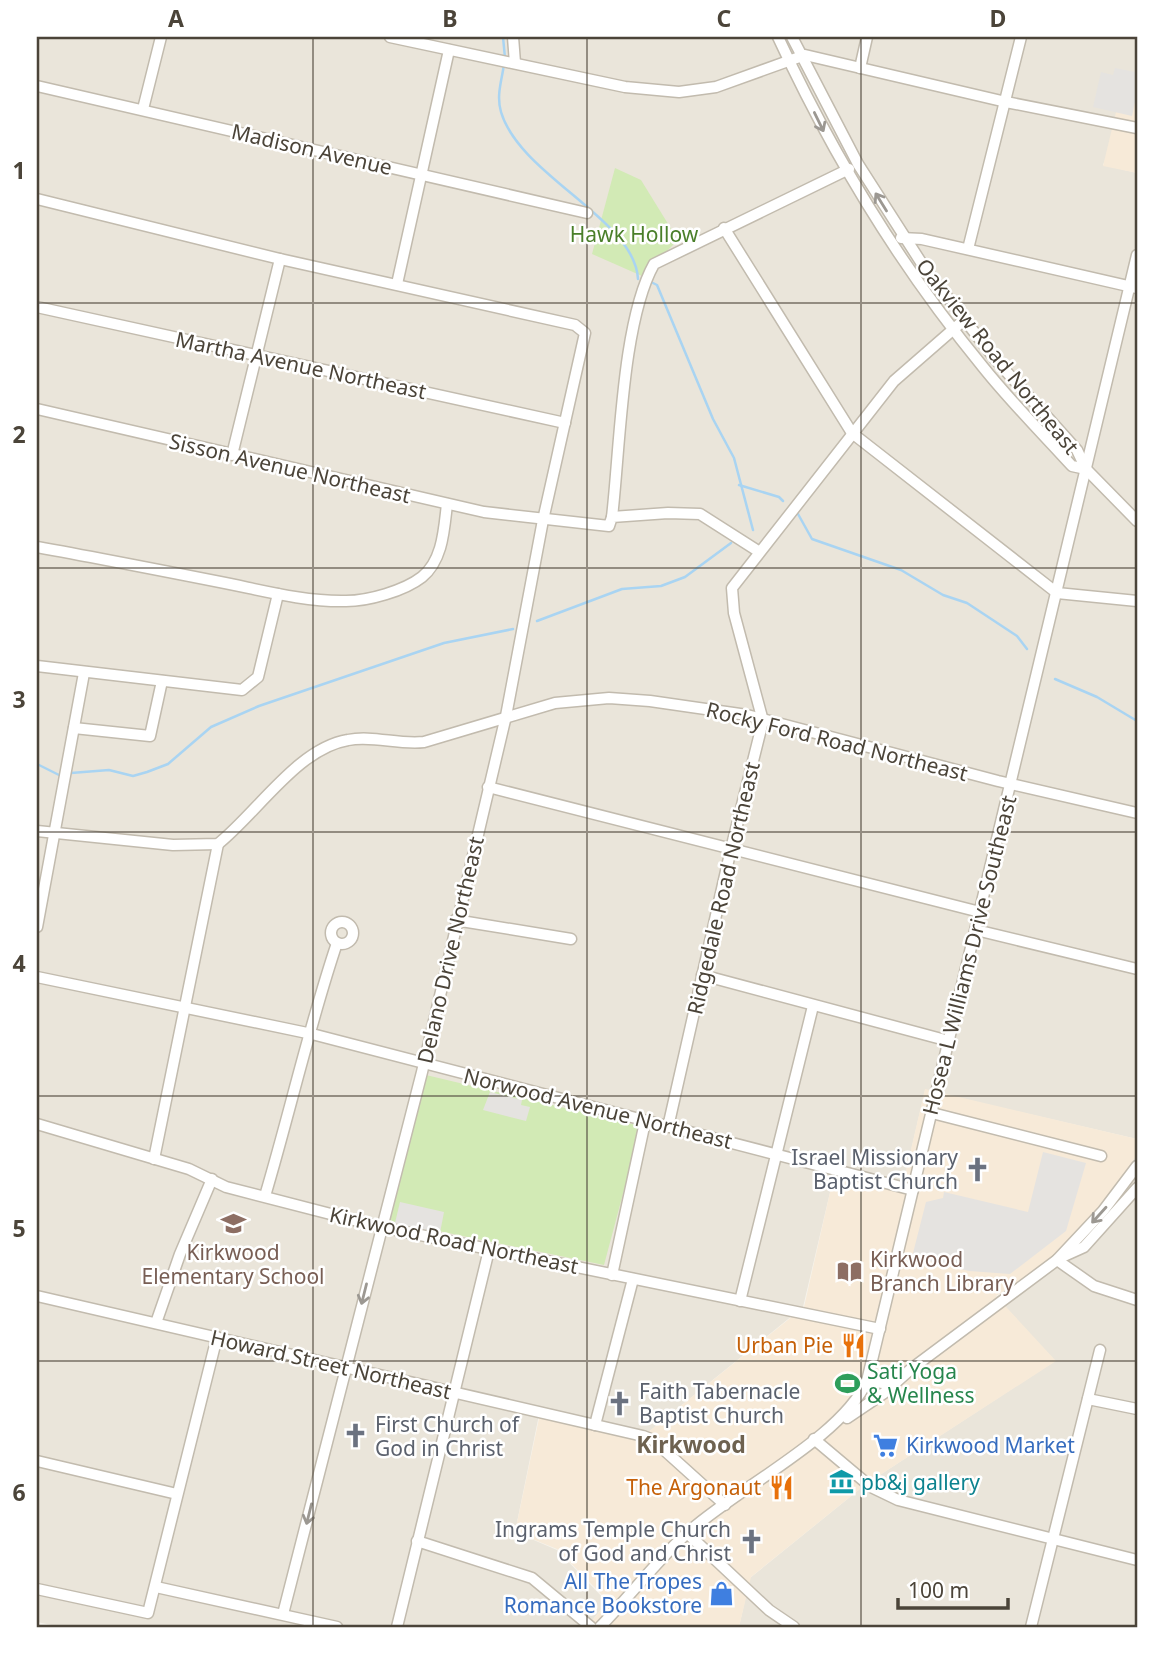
<svg xmlns="http://www.w3.org/2000/svg" width="1174" height="1664" font-family="'Noto Sans',sans-serif">
  <style>
    .residential { fill: #eae5da }
    .commercial { fill: #f7ead8 }
    .park { fill: #d2eab5 }
    .parking { fill: #e5e3e0 }
    .lines { fill: none; stroke-linecap: round; stroke-linejoin: round }
    .stream { stroke: #a9d4f2; stroke-width: 2.5 }
    .minor-casing { stroke: #c2bbae; stroke-width: 13 }
    .minor { stroke: #fff; stroke-width: 10 }
    .oneway { stroke: #9c9892 }
    .grid { fill: none; stroke: #4b4439; stroke-width: 2; stroke-opacity: 0.55 }
    .labels { text-anchor: middle; dominant-baseline: central; stroke-width: 5; stroke-linejoin: round; paint-order: stroke }
    .street-label { font-size: 21px; fill: #4b4439; stroke: #fff }
    .park-label { font-size: 21px; fill: #4a7f2a; stroke: #fff }
    .worship-label { font-size: 21px; fill: #5b616d; stroke: #fff; text-anchor: end }
    .education-label { font-size: 21px; fill: #785e54; stroke: #fff }
    .food-label { font-size: 21px; fill: #c56008; stroke: #fff; text-anchor: end }
    .leisure-label { font-size: 21px; fill: #27864d; stroke: #fff; text-anchor: start }
    .shop-label { font-size: 21px; fill: #366cbe; stroke: #fff; text-anchor: start }
    .culture-label { font-size: 21px; fill: #0d838f; stroke: #fff; text-anchor: start }
    .neighbourhood-label { font-size: 23px; font-weight: bold; fill: #6e6250; stroke: #fff }
    .neatline { fill: none; stroke: #4b4439; stroke-width: 2.5 }
    .grid-label { font-size: 23px; text-anchor: middle; font-weight: bold; fill: #4b4439 }
  </style>
  <rect width="100%" height="100%" fill="#f6f3ec"/>
  <!-- residential -->
  <g class="residential">
    <polygon points="37,37 1137,37 1137,81 1103,165 1137,173 1137,1139 925,1090 903,1185 836,1167 803,1307 646,1434 540,1410 515,1532 557,1550 607,1602 587,1627 61,1627 37,1622"/>
    <polygon points="1137,1154 1137,1627 739,1627 750,1578 866,1484 1055,1361 996,1297 1068,1253"/>
  </g>
  <!-- commercial -->
  <g class="commercial">
    <polygon points="1124,79 1137,81 1137,173 1103,166"/>
    <polygon points="925,1089 1137,1139 1137,1155 1069,1252 996,1296 1056,1361 866,1484 751,1577 739,1627 587,1627 608,1601 557,1549 515,1532 541,1409 647,1433 804,1307 836,1166 903,1184"/>
  </g>
  <!-- park -->
  <g class="park">
    <polygon points="615,168 641,180 678,240 642,276 592,254"/>
    <polygon points="426,1075 641,1126 604,1265 390,1221"/>
  </g>
  <!-- parking -->
  <g class="parking">
    <polygon points="1115,68 1135,72 1137,93 1132,116 1093,107 1101,72 1113,75"/>
    <polygon points="490,1092 522,1100 521,1105 530,1107 526,1121 483,1110"/>
    <polygon points="1043,1152 1086,1163 1066,1231 1010,1274 969,1271 912,1257 926,1202 943,1198 944,1192 1028,1212"/>
    <polygon points="400,1202 444,1212 440,1233 395,1223"/>
  </g>
  <g class="lines">
    <!-- stream -->
    <g class="stream">
      <polyline points="503,37 505,58"/>
      <path d="M504 64C502 80 496 95 501 112 520 176 635 219 638 279"/>
      <polyline points="651,282 657,285 713,419 734,458 753,530"/>
      <polyline points="739,485 779,497 783,501"/>
      <polyline points="798,514 812,539 901,570 943,595 967,603 1017,636 1027,649"/>
      <polyline points="537,621 622,589 661,586 685,577 731,543"/>
      <polyline points="1055,679 1097,697 1137,721"/>
      <polyline points="37,764 59,775"/>
      <polyline points="71,773 109,770 133,776 147,772 168,764 211,727 259,706 444,643 513,629"/>
    </g>
    <defs>
      <g id="minor">
        <polyline points="390,37 625,87 679,92 716,87 805,55 1006,102 1137,128"/>
        <polyline points="513,37 515,63"/>
        <path d="M778 37C833 156 900 266 983 367 1011 402 1042 433 1072 466L1086 469"/>
        <polyline points="792,37 858,164 924,267 995,359 1077,450 1086,469 1137,521"/>
        <polyline points="860,68 867,37"/>
        <polyline points="37,86 587,213"/>
        <polyline points="143,109 161,37"/>
        <polyline points="37,199 280,259 575,325 585,333 543,520 506,716 422,1072 283,1614"/>
        <polyline points="724,228 852,433 1057,593 1137,601"/>
        <polyline points="901,238 922,239 1137,288"/>
        <polyline points="968,249 1021,37"/>
        <polyline points="397,284 449,50"/>
        <polyline points="37,307 565,423"/>
        <polyline points="37,409 484,512 609,526 612,517 668,513 700,514 758,551"/>
        <polyline points="232,455 280,259"/>
        <path d="M612 517C620 449 622 321 654 264L849 169"/>
        <path d="M37 547C98 558 159 570 220 582 261 590 304 602 346 601 368 601 404 591 422 577 443 560 444 529 447 504"/>
        <polyline points="37,666 242,690 258,677 278,594"/>
        <polyline points="74,728 150,736 162,681"/>
        <polyline points="488,787 980,912"/>
        <path d="M37 831 173 845 218 844C257 813 298 748 348 740 373 735 398 745 424 742L555 703 609 698 650 701 747 715 998 781 1137 813"/>
        <polyline points="455,920 571,939"/>
        <circle cx="342" cy="933" r="11"/>
        <polyline points="37,927 84,673"/>
        <polyline points="976,930 1137,969"/>
        <polyline points="702,975 949,1041"/>
        <polyline points="37,977 312,1034 913,1190"/>
        <polyline points="932,1113 1101,1156"/>
        <polyline points="37,1124 189,1169 226,1187 381,1227 880,1329"/>
        <polyline points="668,1127 731,849 763,721 734,613 732,588 894,381 964,320"/>
        <polyline points="154,1159 218,844"/>
        <path d="M265 1196C290 1112 309 1026 337 943"/>
        <polyline points="1064,1256 1084,1247 1137,1188"/>
        <polyline points="1057,1260 1094,1286 1137,1300"/>
        <polyline points="612,1275 645,1122"/>
        <polyline points="37,1296 643,1436 653,1440 725,1505"/>
        <polyline points="740,1301 813,1006"/>
        <polyline points="156,1323 180,1254 212,1179"/>
        <polyline points="867,1381 883,1383 901,1374"/>
        <polyline points="1088,1399 1137,1409"/>
        <polyline points="847,1418 884,1393 911,1369 1057,1260 1103,1211 1137,1166"/>
        <polyline points="595,1425 633,1279"/>
        <polyline points="814,1439 871,1487 898,1500 1137,1560"/>
        <polyline points="37,1461 177,1494"/>
        <polyline points="687,1533 769,1610 794,1627"/>
        <polyline points="417,1541 532,1578 591,1627"/>
        <polyline points="156,1587 337,1627"/>
        <polyline points="37,1589 148,1613 217,1337"/>
        <polyline points="397,1627 489,1250"/>
        <path d="M600 1627C629 1597 654 1564 684 1536 733 1490 841 1439 867 1381L1137 255"/>
        <polyline points="1031,1627 1100,1350"/>
      </g>
    </defs>
    <!-- minor casing -->
    <use href="#minor" class="minor-casing"/>
    <!-- minor -->
    <use href="#minor" class="minor"/>
  </g>
  <!-- one-way arrows -->
  <defs><path id="oneway-shaft" d="M-6 0H5M1.5-3L5.5 0L1.5 3" fill="none" stroke-width="1.6" stroke-linecap="round" stroke-linejoin="round" transform="scale(1.75)"/></defs>
  <g class="oneway">
    <use href="#oneway-shaft" transform="translate(819 122) rotate(64)"/>
    <use href="#oneway-shaft" transform="translate(881 202) rotate(-122)"/>
    <use href="#oneway-shaft" transform="translate(1099 1215) rotate(132)"/>
    <use href="#oneway-shaft" transform="translate(364 1294) rotate(104)"/>
    <use href="#oneway-shaft" transform="translate(309 1514) rotate(104)"/>
  </g>
  <!-- grid -->
  <path class="grid" d="M313 37V1627M587 37V1627M861 37V1627M37 303H1137M37 568H1137M37 832H1137M37 1096H1137M37 1361H1137"/>
  <!-- icons -->
  <defs>
    <symbol id="church-bare" viewBox="-9 -9 18 18"><path d="M-1.2-6h2.4v3.5h3.3v2.4h-3.3V6h-2.4V-.1h-3.3v-2.4h3.3Z" fill="#6b7280" stroke="#fff" stroke-width="2.5" paint-order="stroke"/></symbol>
    <symbol id="school-bare" viewBox="-9 -9 18 18"><path d="M0-5L7-2L0 1L-7-2ZM-4 1L0 2.5L4 1V4Q0 6-4 4Z" fill="#8d6e63" stroke="#fff" stroke-width="2.5" paint-order="stroke"/></symbol>
    <symbol id="library-bare" viewBox="-9 -9 18 18"><path d="M-6-4Q-3-5.5-.7-3.5V5Q-3 3-6 4ZM6-4Q3-5.5 .7-3.5V5Q3 3 6 4Z" fill="#8d6e63" stroke="#fff" stroke-width="2.5" paint-order="stroke"/></symbol>
    <symbol id="restaurant-bare" viewBox="-9 -9 18 18"><path d="M-5-6h1v4h1v-4h1v4h1v-4h1v5L-1.5 .5V6h-2V.5L-5-1ZM5-6V6H3V1.5H1.5Q1.5-4 5-6Z" fill="#e8710a" stroke="#fff" stroke-width="2.5" paint-order="stroke"/></symbol>
    <symbol id="stadium-bare" viewBox="-9 -9 18 18"><path d="M0-5a6.5 5 0 1 0 0 10a6.5 5 0 1 0 0-10ZM-3.5-1.8h7v3.6h-7Z" fill="#2e9e5b" stroke="#fff" stroke-width="2.5" paint-order="stroke"/></symbol>
    <symbol id="supermarket-bare" viewBox="-9 -9 18 18"><path d="M-6-5.5h2.5l.6 2H6L4.5 2H-2.5L-4.4-4H-6ZM-1.5 3.2a1.3 1.3 0 1 0 .1 0ZM3 3.2a1.3 1.3 0 1 0 .1 0Z" fill="#3f7fe0" stroke="#fff" stroke-width="2.5" paint-order="stroke"/></symbol>
    <symbol id="museum-bare" viewBox="-9 -9 18 18"><path d="M0-6L6-3V-2H-6V-3ZM-5-1h2V3h-2ZM-1-1h2V3h-2ZM3-1h2V3H3ZM-6 4H6V6H-6Z" fill="#0f9aa8" stroke="#fff" stroke-width="2.5" paint-order="stroke"/></symbol>
    <symbol id="shop-bare" viewBox="-9 -9 18 18"><path d="M-5-2.5h2.3a2.7 3.5 0 0 1 5.4 0H5L5.5 6h-11ZM-1.5-2.5h3a1.5 2.3 0 0 0-3 0Z" fill="#3f7fe0" stroke="#fff" stroke-width="2.5" paint-order="stroke"/></symbol>
  </defs>
  <g fill-rule="evenodd">
    <use href="#church-bare" x="960" y="1152" width="35" height="35"/>
    <use href="#school-bare" x="216" y="1206" width="35" height="35"/>
    <use href="#library-bare" x="832" y="1254" width="35" height="35"/>
    <use href="#restaurant-bare" x="836" y="1328" width="35" height="35"/>
    <use href="#stadium-bare" x="830" y="1366" width="35" height="35"/>
    <use href="#church-bare" x="602" y="1386" width="35" height="35"/>
    <use href="#church-bare" x="338" y="1418" width="35" height="35"/>
    <use href="#supermarket-bare" x="868" y="1428" width="35" height="35"/>
    <use href="#museum-bare" x="824" y="1464" width="35" height="35"/>
    <use href="#restaurant-bare" x="764" y="1470" width="35" height="35"/>
    <use href="#church-bare" x="734" y="1524" width="35" height="35"/>
    <use href="#shop-bare" x="704" y="1576" width="35" height="35"/>
  </g>
  <g class="labels">
    <!-- street labels -->
    <g class="street-label">
      <text transform="translate(312 149) rotate(13)">Madison Avenue</text>
      <text transform="translate(998 356) rotate(51)">Oakview Road Northeast</text>
      <text transform="translate(301 365) rotate(12)">Martha Avenue Northeast</text>
      <text transform="translate(290 468) rotate(13)">Sisson Avenue Northeast</text>
      <text transform="translate(837 741) rotate(14)">Rocky Ford Road Northeast</text>
      <text transform="translate(723 888) rotate(-77)">Ridgedale Road Northeast</text>
      <text transform="translate(450 950) rotate(-77)">Delano Drive Northeast</text>
      <text transform="translate(969 955) rotate(-76)">Hosea L Williams Drive Southeast</text>
      <text transform="translate(598 1108) rotate(14)">Norwood Avenue Northeast</text>
      <text transform="translate(454 1240) rotate(12)">Kirkwood Road Northeast</text>
      <text transform="translate(331 1364) rotate(13)">Howard Street Northeast</text>
    </g>
    <!-- park labels -->
    <g class="park-label">
      <text x="634" y="234">Hawk Hollow</text>
    </g>
    <!-- worship labels -->
    <g class="worship-label">
      <text x="958" y="1157">Israel Missionary<tspan x="958" dy="24">Baptist Church</tspan></text>
      <text x="639" y="1391" text-anchor="start">Faith Tabernacle<tspan x="639" dy="24">Baptist Church</tspan></text>
      <text x="375" y="1424" text-anchor="start">First Church of<tspan x="375" dy="24">God in Christ</tspan></text>
      <text x="731" y="1529">Ingrams Temple Church<tspan x="731" dy="24">of God and Christ</tspan></text>
    </g>
    <!-- education labels -->
    <g class="education-label">
      <text x="233" y="1252">Kirkwood<tspan x="233" dy="24">Elementary School</tspan></text>
      <text x="870" y="1259" text-anchor="start">Kirkwood<tspan x="870" dy="24">Branch Library</tspan></text>
    </g>
    <!-- food labels -->
    <g class="food-label">
      <text x="833" y="1345">Urban Pie</text>
      <text x="761" y="1487">The Argonaut</text>
    </g>
    <!-- leisure labels -->
    <g class="leisure-label">
      <text x="867" y="1371">Sati Yoga<tspan x="867" dy="24">&amp; Wellness</tspan></text>
    </g>
    <!-- shop labels -->
    <g class="shop-label">
      <text x="906" y="1445">Kirkwood Market</text>
      <text x="702" y="1581" text-anchor="end">All The Tropes<tspan x="702" dy="24">Romance Bookstore</tspan></text>
    </g>
    <!-- culture labels -->
    <g class="culture-label">
      <text x="861" y="1482">pb&amp;j gallery</text>
    </g>
    <!-- neighbourhood labels -->
    <g class="neighbourhood-label">
      <text x="691" y="1444">Kirkwood</text>
    </g>
  </g>
  <!-- border -->
  <rect width="1174" height="1664" fill="none" stroke="#ffffff" stroke-width="77"/>
  <!-- scale -->
  <path d="M898 1598v10h110v-10" fill="none" stroke="#4b4439" stroke-width="3.5"/>
  <text x="908" y="1598" font-size="21" fill="#4b4439" stroke="#ffffff" stroke-width="5" paint-order="stroke">100 m</text>
  <rect x="38" y="38" width="1098" height="1588" class="neatline"/>
  <g class="grid-label">
    <text x="176" y="27">A</text>
    <text x="450" y="27">B</text>
    <text x="724" y="27">C</text>
    <text x="998" y="27">D</text>
    <text x="19" y="179">1</text>
    <text x="19" y="443">2</text>
    <text x="19" y="708">3</text>
    <text x="19" y="972">4</text>
    <text x="19" y="1237">5</text>
    <text x="19" y="1501">6</text>
  </g>
</svg>
